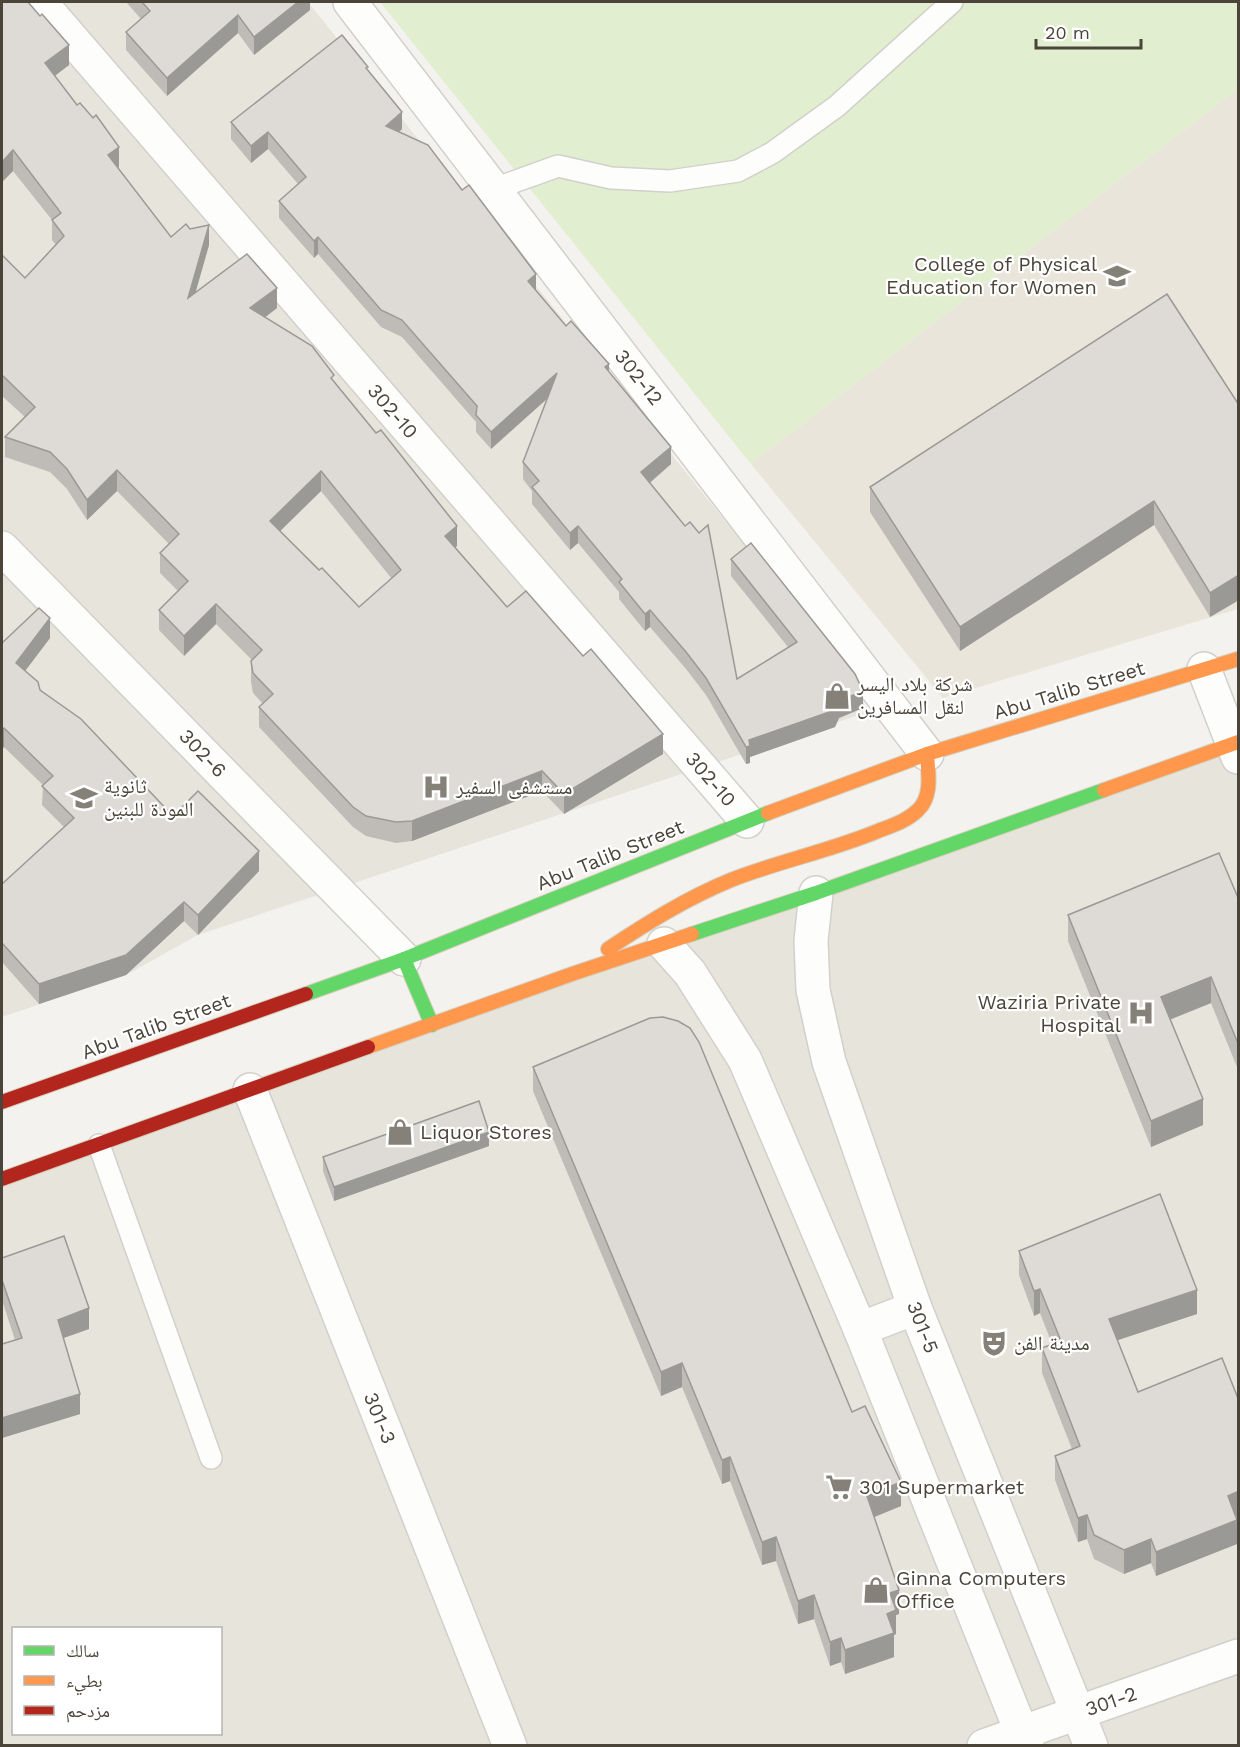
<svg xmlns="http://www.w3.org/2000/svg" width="1240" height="1747" font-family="'Work Sans','Noto Naskh Arabic',sans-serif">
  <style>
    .residential { fill: #e7e4dc; fill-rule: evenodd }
    .education { fill: #eae5da }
    .green { fill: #e1eecf }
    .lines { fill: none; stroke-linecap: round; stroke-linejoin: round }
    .lane-casing { stroke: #d2d0cb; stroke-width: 24 }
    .street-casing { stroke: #d2d0cb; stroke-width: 36 }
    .fast-casing { stroke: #d6cebb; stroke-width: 16 }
    .slow-casing { stroke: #d6cebb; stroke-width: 16 }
    .jam-casing { stroke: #d6cebb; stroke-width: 16 }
    .lane { stroke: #fdfdfc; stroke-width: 21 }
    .street { stroke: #fdfdfc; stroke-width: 33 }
    .fast { stroke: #63d668; stroke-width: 14 }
    .slow { stroke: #ff974d; stroke-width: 14 }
    .jam { stroke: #b3261e; stroke-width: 14 }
    .wall { fill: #bfbcb8; fill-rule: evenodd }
    .shaded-wall { fill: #9b9996 }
    .building { fill: #dedbd6; stroke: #9b9996; stroke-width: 1.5; fill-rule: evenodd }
    .labels { text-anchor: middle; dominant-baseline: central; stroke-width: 4.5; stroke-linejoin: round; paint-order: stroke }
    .poi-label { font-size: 20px; fill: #4b4439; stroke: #fff; text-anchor: start }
    .street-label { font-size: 20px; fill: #4b4439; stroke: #fff }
  </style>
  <rect width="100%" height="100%" fill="#f4f2ee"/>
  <!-- residential -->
  <g class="residential">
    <polygon points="2,2 308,2 852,679 868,712 198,935 126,975 2,1017"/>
    <path d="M1238 745V1745H2V1178ZM14 1628H220V1734H14Z"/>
  </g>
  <!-- education -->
  <polygon class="education" points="1238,89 1238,609 943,698 751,464"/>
  <!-- green -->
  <polygon class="green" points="380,2 1238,2 1238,89 751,464"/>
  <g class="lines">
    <defs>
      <g id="lane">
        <polyline points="494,189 558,166 611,178 670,181 738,171 772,153 837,106 952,2"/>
        <polyline points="99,1145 211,1458"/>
      </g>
      <g id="street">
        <polyline points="40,2 747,821"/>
        <polyline points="350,2 927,754"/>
        <polyline points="2,548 404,959"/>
        <polyline points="1204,669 1238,757"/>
        <polyline points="816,893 811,941 813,990 829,1062 915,1308 1091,1746"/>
        <polyline points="664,944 690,973 745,1060 860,1329 1027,1746"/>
        <polyline points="250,1090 510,1746"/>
        <polyline points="860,1329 915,1308"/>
        <polyline points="984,1746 1238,1656"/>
      </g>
      <g id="fast">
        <polyline points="692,934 816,893 1104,790"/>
        <polyline points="404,959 432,1025"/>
        <polyline points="306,994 404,959 768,813"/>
      </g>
      <g id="slow">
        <polyline points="1104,790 1238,742"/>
        <polyline points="768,813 927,754 1238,659"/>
        <path d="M608 949C647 923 687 898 731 880 779 861 830 851 878 831 891 826 907 821 918 810 933 796 928 772 927 754"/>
        <polyline points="368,1047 572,974 692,934"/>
      </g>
      <g id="jam">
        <polyline points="2,1102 306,994"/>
        <polyline points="2,1179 368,1047"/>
      </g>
    </defs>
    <!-- lane casing -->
    <use href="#lane" class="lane-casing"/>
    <!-- street casing -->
    <use href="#street" class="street-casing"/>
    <!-- fast casing -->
    <use href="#fast" class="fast-casing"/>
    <!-- slow casing -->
    <use href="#slow" class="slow-casing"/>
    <!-- jam casing -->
    <use href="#jam" class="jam-casing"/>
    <!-- lane -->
    <use href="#lane" class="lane"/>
    <!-- street -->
    <use href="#street" class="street"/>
    <!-- fast -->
    <use href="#fast" class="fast"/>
    <!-- slow -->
    <use href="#slow" class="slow"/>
    <!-- jam -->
    <use href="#jam" class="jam"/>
  </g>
  <!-- wall -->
  <g class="wall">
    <path d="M2 2 69 65 55 76 119 167 118 168 171 237 190 229 209 245 195 293 277 308 265 317 334 382 457 546 455 547 507 607 663 754 564 814 542 791 412 841 396 843 366 836 353 827 259 727V707L263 704 253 693 251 682V661L252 660 216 624 184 656 159 630V610L178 591 160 573V553L169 544 117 491 87 520 67 489 50 472 5 457V437L25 417 2 396V255L25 278 56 245 52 240V220L13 171 2 182ZM321 491 392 579 359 607 280 531Z"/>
    <polygon points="126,2 310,2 310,10 254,55 238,33 167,96 126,50 126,32 141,19"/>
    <polygon points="368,70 402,129 399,132 566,326 609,372 671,464 650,483 737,679 788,647 731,576 731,559 863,708 839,718 835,727 750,757 750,763 746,764 706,695 686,669 650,627 645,631 619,599 619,592 578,543 570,550 532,504 532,491 523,479 523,462 547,398 491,449 476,432 476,422 402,337 381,327 318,254 314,258 279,218 279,201 298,184 268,149 251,163 231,139 231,122"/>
    <polygon points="1239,405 1239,600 1210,617 1154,525 960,651 870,512 870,487"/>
    <polygon points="50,638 25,671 40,690 173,816 259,871 198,935 184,921 126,975 39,1004 2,962 2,884 64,827 42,805 43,785 4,747 2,643"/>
    <polygon points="1239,900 1239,1072 1211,1003 1170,1020 1203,1125 1151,1147 1068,941 1068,915"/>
    <polygon points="533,1067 852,1412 901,1506 874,1517 899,1614 896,1615 896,1634 894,1635 894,1657 845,1674 841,1662 830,1666 814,1619 798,1624 776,1561 762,1565 730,1481 722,1484 682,1387 661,1396 533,1091"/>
    <polygon points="489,1146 334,1201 323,1171 323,1157"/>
    <polygon points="1019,1251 1197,1314 1118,1340 1138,1392 1236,1517 1237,1544 1156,1576 1151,1563 1124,1574 1094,1559 1087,1539 1078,1542 1055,1480 1055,1456 1072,1449 1042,1373 1042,1348 1052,1344 1040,1313 1034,1316 1019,1275"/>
    <polygon points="2,1258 89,1329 63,1338 80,1414 2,1438 2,1344 15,1340 2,1300"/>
  </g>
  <!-- shaded-wall -->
  <g class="shaded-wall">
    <polygon points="298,2 310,2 310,10 254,55 254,37"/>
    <polygon points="238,15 238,33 167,96 167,78"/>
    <polygon points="69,45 69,65 45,83 45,63"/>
    <polygon points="402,112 402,129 386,143 386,126"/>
    <polygon points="268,132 268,149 251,163 251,146"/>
    <polygon points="119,147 119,167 108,176 108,155"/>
    <polygon points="13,150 13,171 2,182 2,162"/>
    <polygon points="209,225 209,245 188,319 188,298"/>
    <polygon points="318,237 318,254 314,258 314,241"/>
    <polygon points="536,274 536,291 528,281"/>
    <polygon points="277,288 277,308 250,329 250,308"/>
    <polygon points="609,364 609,381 605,367"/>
    <polygon points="557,373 557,390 491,449 491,432"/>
    <polygon points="671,447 671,464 641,490 641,472"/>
    <polygon points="117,470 117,491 87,520 87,500"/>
    <polygon points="321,471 321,491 270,541 270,521"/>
    <polygon points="1154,501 1154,525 960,651 960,627"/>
    <polygon points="457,526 457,546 445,556 445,536"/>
    <polygon points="578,526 578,543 570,550 570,533"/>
    <polygon points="1239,575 1239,600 1210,617 1210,593"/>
    <polygon points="216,604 216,624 184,656 184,636"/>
    <polygon points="650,610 650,627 645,631 645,614"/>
    <polygon points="50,618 50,638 16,683 16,663"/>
    <polygon points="863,691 863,708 839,718 835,727 750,757 750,763 746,764 746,747 749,740"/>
    <polygon points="4,728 4,747 2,750 2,730"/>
    <polygon points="663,734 663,754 564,814 564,794"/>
    <polygon points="542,771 542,791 412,841 412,821"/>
    <polygon points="259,851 259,871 198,935 198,915"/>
    <polygon points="184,902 184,921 126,975 39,1004 39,984"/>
    <polygon points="1211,977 1211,1003 1161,1023 1161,997"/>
    <polygon points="1203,1099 1203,1125 1151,1147 1151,1121"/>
    <polygon points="489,1132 489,1146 334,1201 334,1187"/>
    <polygon points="1040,1289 1040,1313 1034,1316 1034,1291"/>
    <polygon points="1197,1290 1197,1314 1109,1343 1109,1319"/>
    <polygon points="89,1308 89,1329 58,1340 58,1320"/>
    <polygon points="682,1363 682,1387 661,1396 661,1372"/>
    <polygon points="80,1394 80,1414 2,1438 2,1418"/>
    <polygon points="730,1457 730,1481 722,1484 722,1460"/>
    <polygon points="901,1482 901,1506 867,1520 867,1496"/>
    <polygon points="1239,1491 1239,1516 1228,1520 1228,1496"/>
    <polygon points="1087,1515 1087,1539 1078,1542 1078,1518"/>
    <polygon points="1237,1520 1237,1544 1156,1576 1156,1552"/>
    <polygon points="776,1537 776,1561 762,1565 762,1542"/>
    <polygon points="1151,1539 1151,1563 1124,1574 1124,1550"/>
    <polygon points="899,1590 899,1614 896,1615 896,1634 894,1635 894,1657 845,1674 845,1650 887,1614 890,1593"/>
    <polygon points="814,1595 814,1619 798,1624 798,1601"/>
    <polygon points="841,1638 841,1662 830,1666 830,1642"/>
  </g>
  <!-- building -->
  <g class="building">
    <path d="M2 2H28L40 16 42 14 69 45 45 63 77 105 80 103 93 118 96 115 119 147 108 155 171 237 186 224 190 229 209 225 188 298 247 254 277 288 250 308 312 346 334 375 331 378 376 433 381 430 457 526 445 536 507 607 526 591 583 656 591 649 663 734 564 794 542 771 412 821 396 822 366 816 353 807 259 707 273 694 253 673 251 661 262 650 216 604 184 636 159 610 188 581 160 553 179 534 117 470 87 500 67 469 50 452 5 437 35 407 2 375V255L25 278 64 236 52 220 61 213 13 150 2 162ZM321 471 401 570 359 607 322 568 319 570 270 521Z"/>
    <polygon points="142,2 298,2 254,37 238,15 167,78 126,32 150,11"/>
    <polygon points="342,35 368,67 366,68 402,112 386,126 428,145 462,190 469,185 536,274 528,281 566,326 571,321 609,364 605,367 671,447 641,472 685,526 690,522 699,533 708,525 737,679 797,642 731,559 751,543 855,674 863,691 839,701 835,710 749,740 750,746 746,747 706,678 686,652 650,610 645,614 619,582 622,579 578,526 570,533 532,487 539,481 523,462 557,373 491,432 476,415 477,406 402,320 381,310 318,237 314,241 279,201 306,177 268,132 251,146 231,122"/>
    <polygon points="1167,294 1239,405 1239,575 1210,593 1154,501 960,627 870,487"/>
    <polygon points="39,608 50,618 16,663 38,682 40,690 81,719 173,816 198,791 259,851 198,915 184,902 126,955 39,984 2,943 2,884 74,818 42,786 53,776 4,728 2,730 2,643"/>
    <polygon points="1219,853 1239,900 1239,1046 1211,977 1161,997 1203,1099 1151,1121 1068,915"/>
    <polygon points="663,1017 678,1021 690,1028 699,1042 852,1412 865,1406 901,1482 867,1496 899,1590 890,1593 896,1610 887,1614 894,1633 845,1650 841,1638 830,1642 814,1595 798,1601 776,1537 762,1542 730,1457 722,1460 682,1363 661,1372 533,1067 650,1018"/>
    <polygon points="479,1101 489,1132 334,1187 323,1157"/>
    <polygon points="1160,1194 1197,1290 1109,1319 1138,1392 1222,1358 1239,1401 1239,1491 1228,1496 1237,1520 1156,1552 1151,1539 1124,1550 1094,1535 1087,1515 1078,1518 1055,1456 1080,1446 1042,1348 1061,1341 1040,1289 1034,1291 1019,1251"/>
    <polygon points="64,1236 89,1308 58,1320 80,1394 2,1418 2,1344 22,1338 2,1280 2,1258"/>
  </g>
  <!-- icons -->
  <defs>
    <symbol id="university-bare" viewBox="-9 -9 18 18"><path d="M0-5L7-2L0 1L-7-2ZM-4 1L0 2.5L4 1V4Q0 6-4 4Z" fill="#868178" stroke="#fff" stroke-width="2.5" paint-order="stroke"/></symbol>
    <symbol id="shop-bare" viewBox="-9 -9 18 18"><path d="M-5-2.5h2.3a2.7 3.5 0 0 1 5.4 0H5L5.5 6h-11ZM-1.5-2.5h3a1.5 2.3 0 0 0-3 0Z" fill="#868178" stroke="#fff" stroke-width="2.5" paint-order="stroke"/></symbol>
    <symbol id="hospital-bare" viewBox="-9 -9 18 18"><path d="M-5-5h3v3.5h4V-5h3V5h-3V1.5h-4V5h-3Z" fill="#868178" stroke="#fff" stroke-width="2.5" paint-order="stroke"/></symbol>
    <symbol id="school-bare" viewBox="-9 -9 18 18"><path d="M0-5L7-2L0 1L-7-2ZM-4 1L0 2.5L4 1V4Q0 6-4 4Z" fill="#868178" stroke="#fff" stroke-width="2.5" paint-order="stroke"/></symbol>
    <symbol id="theatre-bare" viewBox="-9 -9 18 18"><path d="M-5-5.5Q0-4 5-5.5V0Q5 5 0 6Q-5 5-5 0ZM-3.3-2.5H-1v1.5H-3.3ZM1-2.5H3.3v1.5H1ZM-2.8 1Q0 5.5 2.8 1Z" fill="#868178" stroke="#fff" stroke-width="2.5" paint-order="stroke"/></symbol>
    <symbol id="supermarket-bare" viewBox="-9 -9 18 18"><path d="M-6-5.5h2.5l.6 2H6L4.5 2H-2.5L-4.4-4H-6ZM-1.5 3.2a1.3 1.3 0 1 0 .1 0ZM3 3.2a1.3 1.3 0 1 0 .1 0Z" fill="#868178" stroke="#fff" stroke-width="2.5" paint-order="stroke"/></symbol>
  </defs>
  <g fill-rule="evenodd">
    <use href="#university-bare" x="1098" y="257" width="38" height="38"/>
    <use href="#shop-bare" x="818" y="677" width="38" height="38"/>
    <use href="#hospital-bare" x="417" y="768" width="38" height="38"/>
    <use href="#school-bare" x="65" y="779" width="38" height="38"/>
    <use href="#hospital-bare" x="1122" y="994" width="38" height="38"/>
    <use href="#shop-bare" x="381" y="1113" width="38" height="38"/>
    <use href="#theatre-bare" x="975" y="1324" width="38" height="38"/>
    <use href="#supermarket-bare" x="820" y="1468" width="38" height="38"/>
    <use href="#shop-bare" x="857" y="1571" width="38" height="38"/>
  </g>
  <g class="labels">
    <!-- poi labels -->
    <g class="poi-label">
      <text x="1097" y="264" text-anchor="end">College of Physical<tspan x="1097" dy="23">Education for Women</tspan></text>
      <text x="857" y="684">شركة بلاد اليسر<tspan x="857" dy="23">لنقل المسافرين</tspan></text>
      <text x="104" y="786">ثانوية<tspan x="104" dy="23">المودة للبنين</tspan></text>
      <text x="456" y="787">مستشفى السفير</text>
      <text x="1121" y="1002" text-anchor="end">Waziria Private<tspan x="1121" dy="23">Hospital</tspan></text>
      <text x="420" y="1132">Liquor Stores</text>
      <text x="1014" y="1343">مدينة الفن</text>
      <text x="859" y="1487">301 Supermarket</text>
      <text x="896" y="1578">Ginna Computers<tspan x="896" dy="23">Office</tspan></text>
    </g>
    <!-- street labels -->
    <g class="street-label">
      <text transform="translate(639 377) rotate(52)">302-12</text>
      <text transform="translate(393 411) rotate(49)">302-10</text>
      <text transform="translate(1069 690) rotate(-17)">Abu Talib Street</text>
      <text transform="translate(203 753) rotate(46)">302-6</text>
      <text transform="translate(711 779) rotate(49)">302-10</text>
      <text transform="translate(610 855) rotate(-22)">Abu Talib Street</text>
      <text transform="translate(156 1026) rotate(-20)">Abu Talib Street</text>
      <text transform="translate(923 1327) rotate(69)">301-5</text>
      <text transform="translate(380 1418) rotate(68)">301-3</text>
      <text transform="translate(1111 1701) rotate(-19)">301-2</text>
    </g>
  </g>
  <!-- border -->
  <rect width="1240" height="1747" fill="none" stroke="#4b4439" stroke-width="6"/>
  <!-- legend -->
  <rect x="12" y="1627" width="210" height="108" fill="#ffffff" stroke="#b7b4b0" stroke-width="1.5"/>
  <rect x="24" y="1646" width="30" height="9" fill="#63d668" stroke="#b7b4b0" stroke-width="1.5"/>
  <text x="66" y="1657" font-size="18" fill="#4b4439">سالك</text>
  <rect x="24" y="1676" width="30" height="9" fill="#ff974d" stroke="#b7b4b0" stroke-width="1.5"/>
  <text x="66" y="1687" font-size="18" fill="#4b4439">بطيء</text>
  <rect x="24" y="1706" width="30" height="9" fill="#b3261e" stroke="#b7b4b0" stroke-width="1.5"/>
  <text x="66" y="1717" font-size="18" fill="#4b4439">مزدحم</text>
  <!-- scale -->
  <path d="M1036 39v9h105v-9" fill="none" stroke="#4b4439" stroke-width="3"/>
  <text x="1045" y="39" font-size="18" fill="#4b4439" stroke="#ffffff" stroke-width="4.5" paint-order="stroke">20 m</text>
</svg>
